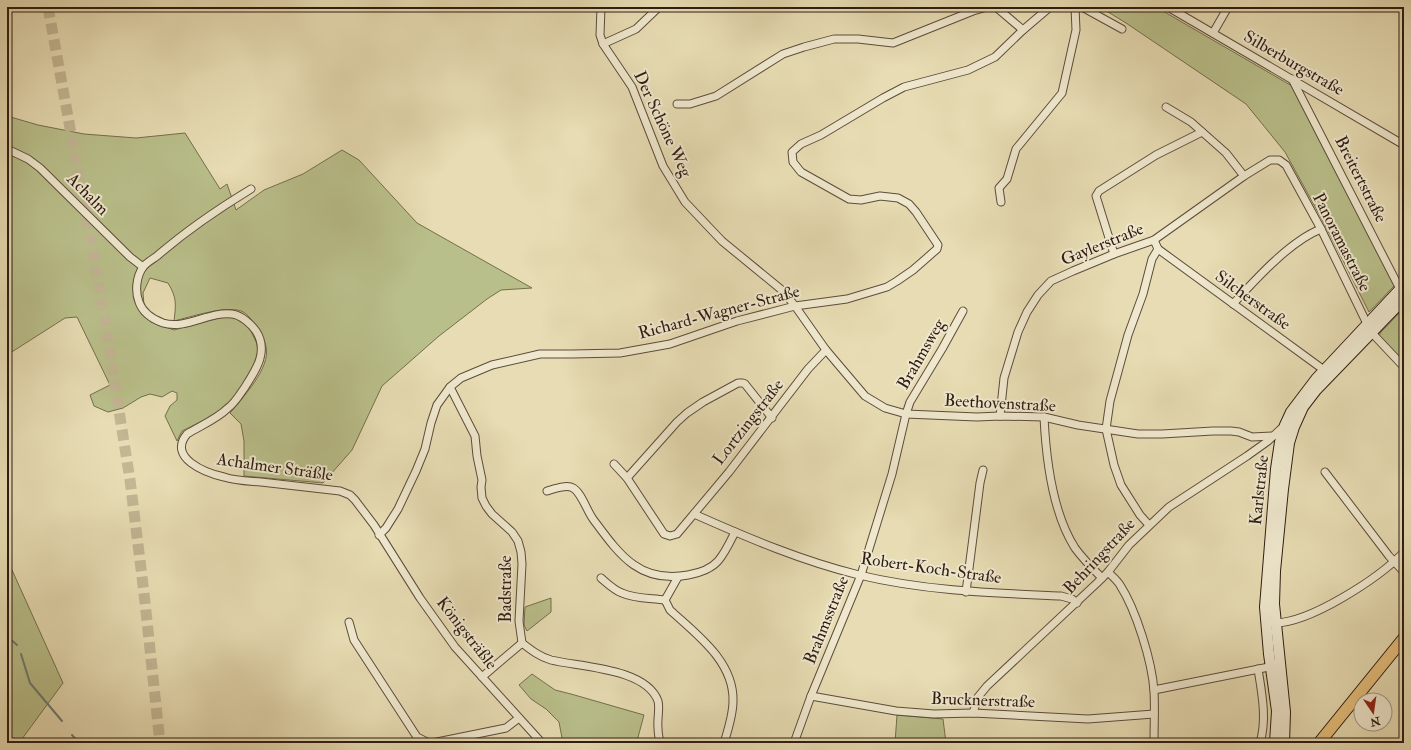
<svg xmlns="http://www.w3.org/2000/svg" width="1411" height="750" font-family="'IM FELL Double Pica',serif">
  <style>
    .green { fill: #b9bf8a; stroke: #746e4e }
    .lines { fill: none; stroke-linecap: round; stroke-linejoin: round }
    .stream { stroke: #6d7b72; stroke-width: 2 }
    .primary-tunnel { stroke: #c2b693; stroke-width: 11; stroke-dasharray: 11 5.5; stroke-linecap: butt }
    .minor-casing { stroke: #5d4c3b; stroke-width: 9 }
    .secondary-casing { stroke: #2f1c13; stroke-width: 12 }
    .primary-casing { stroke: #2f1c13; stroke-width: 13 }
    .minor { stroke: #efe8ce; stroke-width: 7 }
    .secondary { stroke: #efe8ce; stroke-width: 10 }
    .primary { stroke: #e4be7a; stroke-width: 11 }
    .labels { text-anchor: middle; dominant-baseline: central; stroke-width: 4; stroke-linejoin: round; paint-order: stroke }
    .street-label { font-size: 17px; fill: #2f1c13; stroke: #efe8ce }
  </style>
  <rect width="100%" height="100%" fill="#e7dcb3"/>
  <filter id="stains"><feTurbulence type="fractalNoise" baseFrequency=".005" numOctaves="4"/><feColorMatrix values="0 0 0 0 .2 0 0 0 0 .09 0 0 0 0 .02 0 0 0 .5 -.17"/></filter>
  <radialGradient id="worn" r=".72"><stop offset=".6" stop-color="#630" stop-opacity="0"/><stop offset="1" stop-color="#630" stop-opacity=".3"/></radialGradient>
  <!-- green -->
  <g class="green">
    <polygon points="1100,7 1156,7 1292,86 1395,285 1369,312 1325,225 1285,152 1246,104 1126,23"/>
    <path d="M7 116 38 125 84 134 136 138 185 133 220 189 227 184 236 210 264 190 303 174 342 150 359 160 417 223 532 288 501 290 487 299 439 336 382 386 352 450 323 483 244 476V441L241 424 230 413C242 398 271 368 266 347 265 340 260 332 255 325 251 319 246 311 237 310 221 307 190 317 174 321 176 304 177 298 168 283L150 278 143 293 144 305 138 307 142 315 151 322 174 330 219 318 232 316 241 320 249 327 259 348 258 359 252 373 227 406 210 417 182 431 177 441 165 416 170 406 177 400V393L172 391 162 397 150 394 141 397 123 408 108 412 94 406 90 395 110 385 77 317 65 318 7 355Z"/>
    <polygon points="1404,308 1404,364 1379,339 1380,333"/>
    <polygon points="7,559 63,683 19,743 7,743"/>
    <polygon points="551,598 551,612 527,631 524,625 525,607"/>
    <polygon points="532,674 555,690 571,694 644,715 637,741 639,743 566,743 562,738 559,722 546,709 531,699 519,685"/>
    <polygon points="897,715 943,719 946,743 895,743"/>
  </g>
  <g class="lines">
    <!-- stream -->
    <g class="stream">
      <polyline points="7,636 17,645"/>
      <polyline points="21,654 30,683 62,721"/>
      <polyline points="72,735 79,743"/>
    </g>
    <!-- primary-tunnel -->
    <polyline class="primary-tunnel" points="48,7 102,304 130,480 144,593 160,743"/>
    <defs>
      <g id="minor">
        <polyline points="601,7 600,35 603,44 632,87 663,166 685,202 722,241 783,291 795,306 826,350 865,396 885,408 906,414 977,417 1000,416 1044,417 1078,425 1138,434 1162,434 1213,431 1231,431 1239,432 1252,437 1273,436"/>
        <polyline points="996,7 1023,30"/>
        <polyline points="1082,7 1122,29"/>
        <polyline points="1168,7 1404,145"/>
        <polyline points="1213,33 1228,7"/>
        <polyline points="603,44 636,29 659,7"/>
        <polyline points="1292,79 1400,289 1404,293"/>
        <polyline points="677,104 690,104 716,96 783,54 804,47 834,39 858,39 893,43 973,11 987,7"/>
        <polyline points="1166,107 1191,122 1226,153 1244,176"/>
        <polyline points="7,149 28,159 40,168 130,257 143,267"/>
        <path d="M251 189C218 209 186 231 157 256 153 259 146 263 143 267 136 277 135 292 139 302 143 313 152 319 163 323 186 330 209 311 232 314 241 315 251 324 256 331 269 351 256 370 245 387 240 394 235 403 228 408 217 419 200 426 187 434 167 458 206 473 224 477 236 481 249 481 261 482 287 485 314 488 340 491L350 495 355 500 374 525 420 598 455 647 542 743"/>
        <polyline points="1001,202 999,188 1007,179 1016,149 1062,93 1076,30 1075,7"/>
        <polyline points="1158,249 1328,373"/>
        <polyline points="1114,254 1096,196 1099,191 1156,155 1202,132"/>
        <path d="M1233 304C1256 279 1290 241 1321 229"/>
        <path d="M450 387 475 436 477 456 482 480 481 487 482 498 486 506 492 514 512 532 518 541 521 552 522 564 519 621 522 643C531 650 540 657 551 660 580 667 646 668 658 701 660 709 657 719 658 728 658 733 659 738 660 743"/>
        <polyline points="1000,416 1004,378 1018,332 1027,312 1038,295 1051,281 1073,271 1114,254 1154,240 1244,176 1270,160 1279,160 1286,165 1321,229 1371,332 1404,367"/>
        <path d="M1044 417C1046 459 1052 512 1075 548 1083 559 1093 569 1102 578"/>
        <polyline points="614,464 627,478 664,534 670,536 677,534 729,472 808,369 826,350"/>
        <polyline points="1325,472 1389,556 1404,572"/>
        <polyline points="627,478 677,422 687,413 703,402 738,383 743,383 745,384 772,418"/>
        <path d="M547 491C554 489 567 484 573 488 581 492 587 511 593 519 619 554 639 584 688 575 699 573 710 570 718 561 725 553 730 542 735 532"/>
        <path d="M694 514C748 538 802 561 859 575 925 591 993 593 1061 596L1072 599 1077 603"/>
        <polyline points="1149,525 1140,515 1121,485 1114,465 1106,429 1110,401 1128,335 1143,294 1152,259 1158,249 1154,240"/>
        <polyline points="379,535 386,528 398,509 416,471 425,449 431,423 437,405 450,387 461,378 492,365 540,354 572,354 620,353 670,344 737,321 795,306 847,299 887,287 897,281 913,270 937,249 938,245 916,212 909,204 898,198 880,196 861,200 849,199 801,172 793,162 792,152 801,144 821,135 883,98 904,87 968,70 995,57 1023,30 1050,7"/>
        <path d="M1108 572C1112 576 1117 580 1120 585 1136 610 1152 661 1154 691 1155 708 1154 726 1154 743"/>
        <path d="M678 577 665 600 670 610C696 634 734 661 733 701 733 715 728 730 724 743"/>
        <path d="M601 578C608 584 614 590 622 593 635 599 651 598 665 600"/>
        <polyline points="966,592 980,483 983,470"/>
        <polyline points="349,622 354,640 417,737 429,743 437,742 506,728 519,718"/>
        <path d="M1273 623C1309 624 1379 578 1404 552"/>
        <path d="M1258 669C1262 694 1267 719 1260 743"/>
        <polyline points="482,677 522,643"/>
        <polyline points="1154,690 1274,666"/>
        <polyline points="811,696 896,711 934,714 973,713 1088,719 1154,714"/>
        <polyline points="973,713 978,697 987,686 1097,583 1108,572 1129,545 1169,507 1247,456 1268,441 1285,425"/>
        <polyline points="794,743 811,696 861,575 892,474 906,414 910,402 942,349 963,311"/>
      </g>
      <g id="secondary">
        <polyline points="1275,743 1277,711 1269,654 1265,607 1276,469 1280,442 1285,425 1291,412 1316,379 1404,285"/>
        <polyline points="1284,743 1285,712 1274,604 1275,571 1283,489 1289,443 1294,427 1303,407 1316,390 1404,299"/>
      </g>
      <polyline id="primary" points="1319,743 1404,638"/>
    </defs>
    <!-- minor casing -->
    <use href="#minor" class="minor-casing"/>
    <!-- secondary casing -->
    <use href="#secondary" class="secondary-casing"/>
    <!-- primary casing -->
    <use href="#primary" class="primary-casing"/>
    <!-- minor -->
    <use href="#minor" class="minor"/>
    <!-- secondary -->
    <use href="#secondary" class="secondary"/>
    <!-- primary -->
    <use href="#primary" class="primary"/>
  </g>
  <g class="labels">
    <!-- street labels -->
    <g class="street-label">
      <text transform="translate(1294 63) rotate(30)">Silberburgstraße</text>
      <text transform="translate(663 124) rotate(65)">Der Schöne Weg</text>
      <text transform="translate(1361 179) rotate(63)">Breitertstraße</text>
      <text transform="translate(88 194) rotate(45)">Achalm</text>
      <text transform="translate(1342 242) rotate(63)">Panoramastraße</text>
      <text transform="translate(1102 244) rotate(-22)">Gaylerstraße</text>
      <text transform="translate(1253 300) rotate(36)">Silcherstraße</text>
      <text transform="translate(719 312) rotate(-15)">Richard-Wagner-Straße</text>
      <text transform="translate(921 354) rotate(-60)">Brahmsweg</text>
      <text transform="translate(1000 403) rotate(3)">Beethovenstraße</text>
      <text transform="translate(748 422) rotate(-52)">Lortzingstraße</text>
      <text transform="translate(275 467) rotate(8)">Achalmer Sträßle</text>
      <text transform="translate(1259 490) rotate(-84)">Karlstraße</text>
      <text transform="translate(1099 556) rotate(-47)">Behringstraße</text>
      <text transform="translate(931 568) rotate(8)">Robert-Koch-Straße</text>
      <text transform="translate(505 589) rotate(-90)">Badstraße</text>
      <text transform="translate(826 620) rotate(-68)">Brahmsstraße</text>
      <text transform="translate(467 633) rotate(52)">Königsträßle</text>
      <text transform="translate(983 700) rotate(2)">Brucknerstraße</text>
    </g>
  </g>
  <!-- margin -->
  <rect width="1411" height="750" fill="none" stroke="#e7dcb3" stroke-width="24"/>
  <rect x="8" y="8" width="1395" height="734" fill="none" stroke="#2f1c13" stroke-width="2"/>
  <rect x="12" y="12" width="1387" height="726" fill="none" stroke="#2f1c13"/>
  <!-- north arrow -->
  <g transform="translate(1373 712) rotate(167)"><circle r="19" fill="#efe8ce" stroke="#a29683"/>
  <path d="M0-3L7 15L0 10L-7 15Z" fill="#8f2418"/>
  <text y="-6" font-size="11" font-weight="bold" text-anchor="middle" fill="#2f1c13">N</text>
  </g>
  <rect width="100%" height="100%" filter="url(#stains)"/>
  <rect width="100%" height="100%" fill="url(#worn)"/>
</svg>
